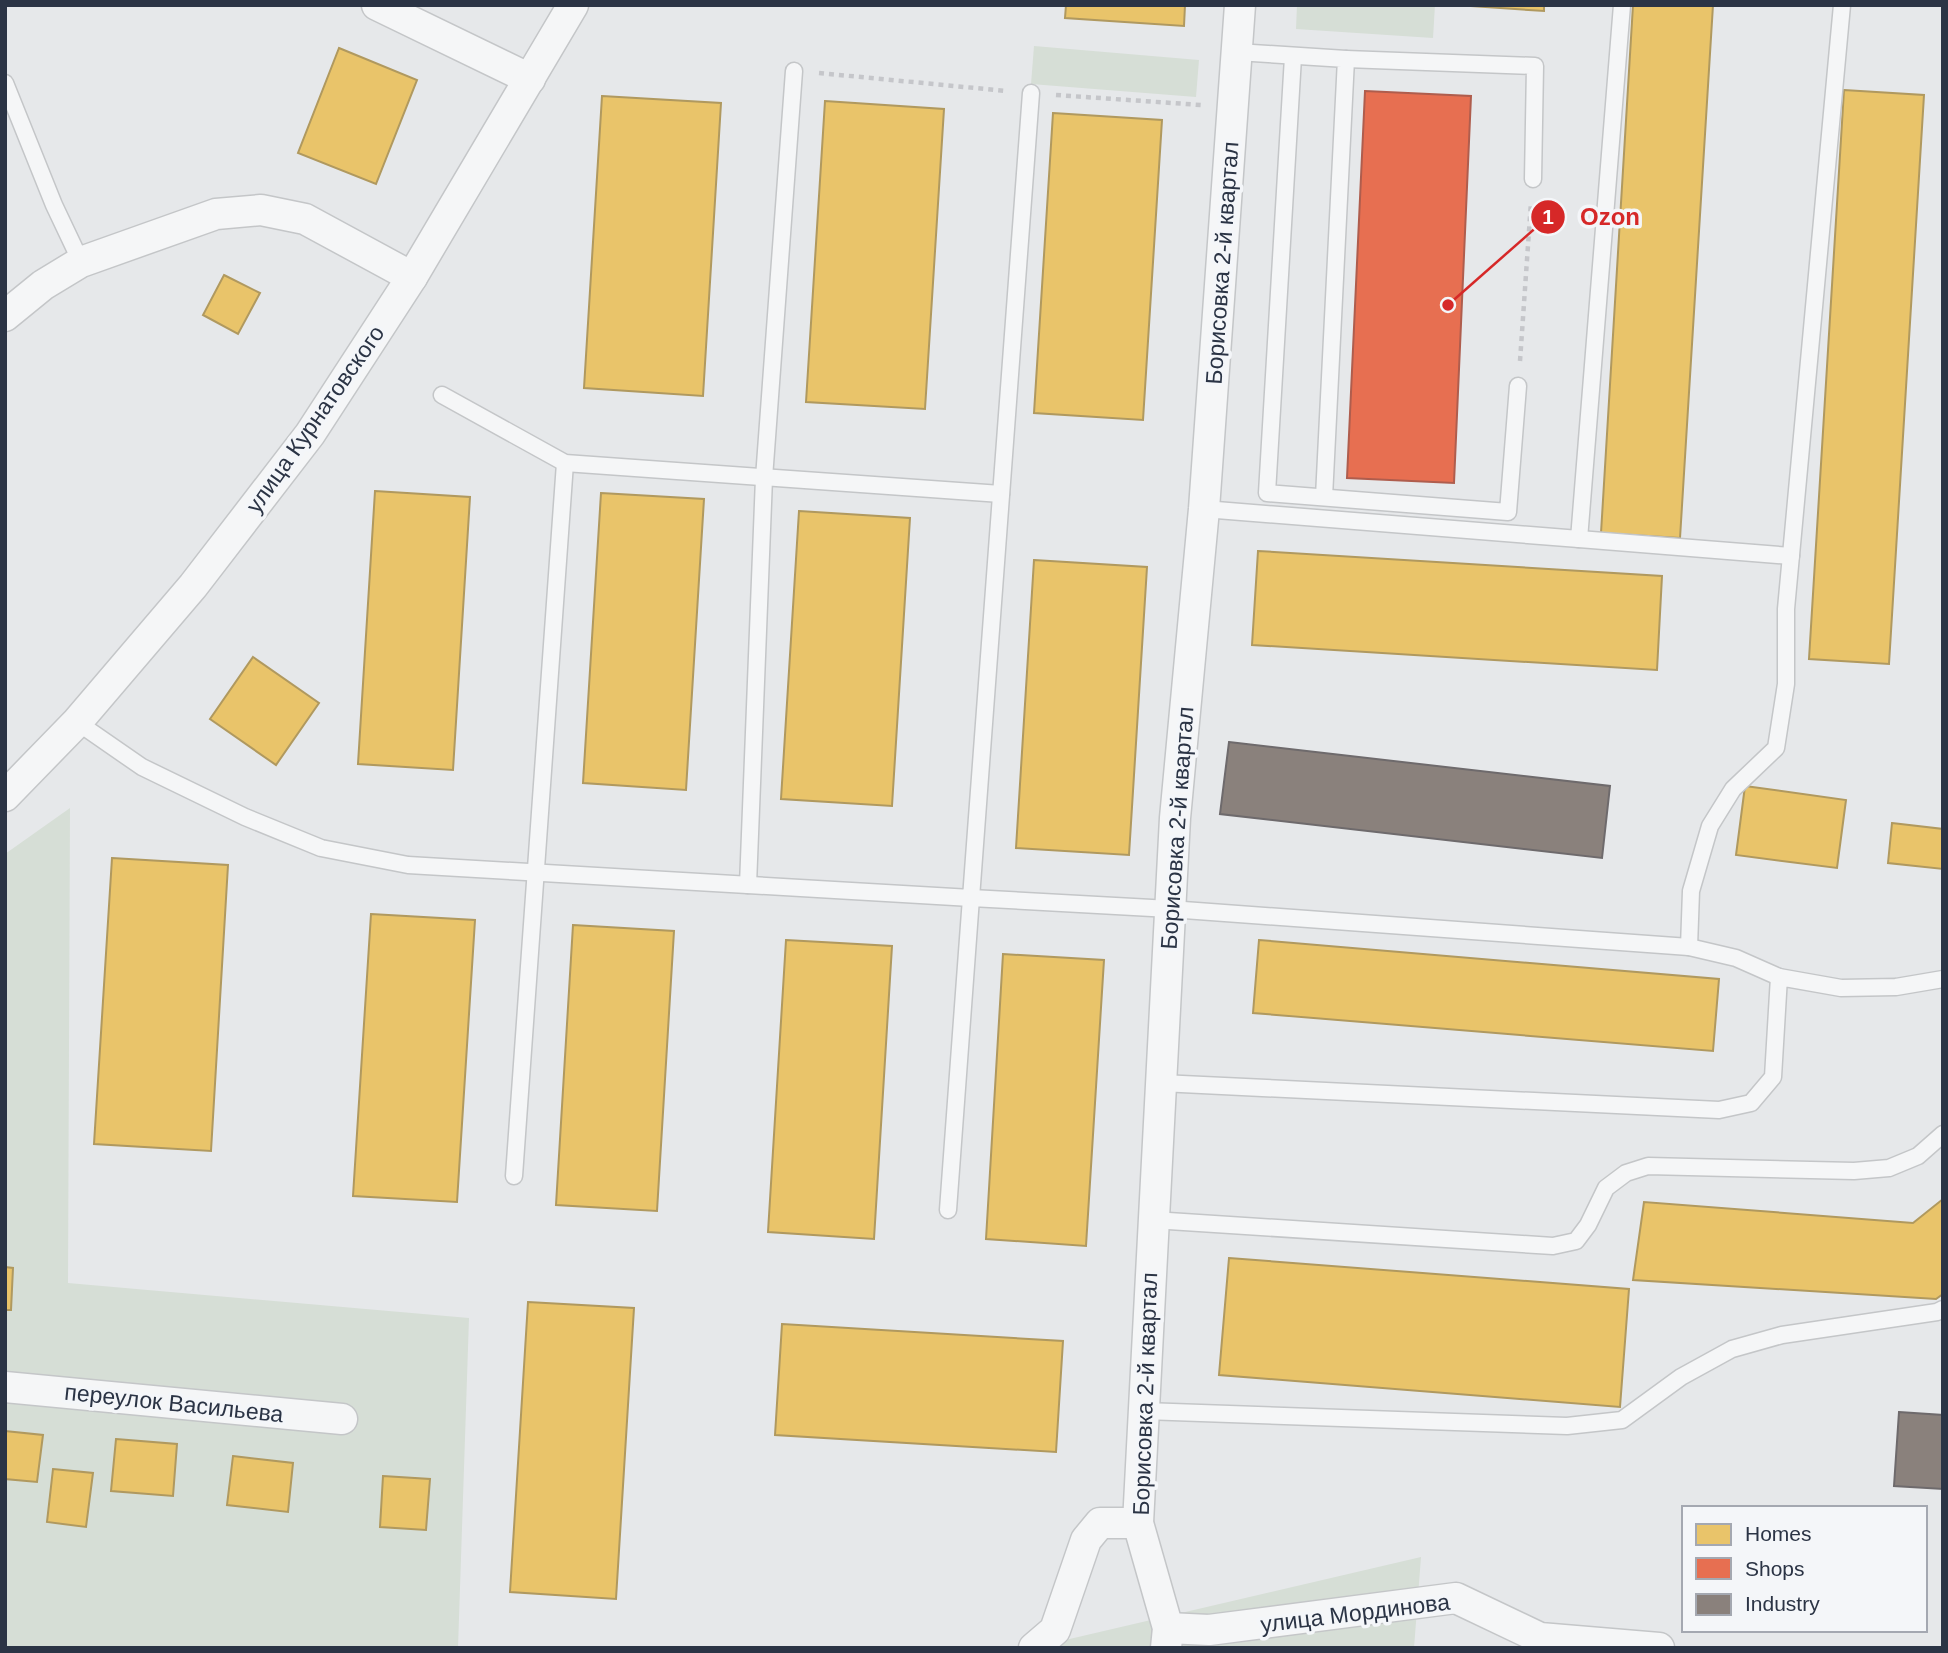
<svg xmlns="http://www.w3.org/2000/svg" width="1948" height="1653" font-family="Arial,sans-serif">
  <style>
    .green { fill: #d6ded6 }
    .homes { fill: #e9c46a; stroke: #b0995f; stroke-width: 2 }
    .shops { fill: #e76f51; stroke: #af5d4d; stroke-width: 2 }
    .industry { fill: #8a817c; stroke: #6e6a6c; stroke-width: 2 }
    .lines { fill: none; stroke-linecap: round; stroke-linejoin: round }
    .service-casing { stroke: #c4c6c8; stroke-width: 19 }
    .minor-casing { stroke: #c4c6c8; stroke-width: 33 }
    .path { stroke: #c5c6ca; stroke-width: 4.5; stroke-dasharray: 5 5; stroke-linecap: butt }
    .service { stroke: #f5f6f7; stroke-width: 16 }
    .minor { stroke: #f5f6f7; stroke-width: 30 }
    .labels { text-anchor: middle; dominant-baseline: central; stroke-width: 7; stroke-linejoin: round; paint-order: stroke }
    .street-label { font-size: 23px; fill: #2b3445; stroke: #f4f6f9 }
    .leader { fill: none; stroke: #d62828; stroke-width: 2.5 }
    .callout-dot { fill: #d62828; stroke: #f4f6f9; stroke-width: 2.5 }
    .mark-label { font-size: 21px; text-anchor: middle; font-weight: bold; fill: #fff }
    .callout-label { font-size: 24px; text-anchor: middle; font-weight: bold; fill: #d62828; stroke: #f4f6f9; stroke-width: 7; stroke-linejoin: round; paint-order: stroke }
  </style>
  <rect width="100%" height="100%" fill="#e6e8ea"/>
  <!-- green -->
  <g class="green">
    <polygon points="1297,5 1435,5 1433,38 1296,29"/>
    <polygon points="1034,46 1199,60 1196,97 1031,84"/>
    <polygon points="70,808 68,1283 469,1318 458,1648 5,1648 5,854"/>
    <polygon points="1421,1557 1414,1648 1031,1648"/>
  </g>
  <!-- homes -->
  <g class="homes">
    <polygon points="1066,5 1185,5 1184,26 1065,18"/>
    <polygon points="1456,5 1544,5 1544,11"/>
    <polygon points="1633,5 1713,5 1680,538 1601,533"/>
    <polygon points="339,48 417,80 376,184 298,153"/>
    <polygon points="1844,90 1924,95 1889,664 1809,659"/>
    <polygon points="602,96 721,103 703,396 584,388"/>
    <polygon points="825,101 944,109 925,409 806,402"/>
    <polygon points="1053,113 1162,120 1143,420 1034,413"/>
    <polygon points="224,275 260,293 238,334 203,315"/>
    <polygon points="375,491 470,497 453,770 358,764"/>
    <polygon points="601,493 704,499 686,790 583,783"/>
    <polygon points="799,511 910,518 892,806 781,799"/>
    <polygon points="1258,551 1662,576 1657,670 1252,645"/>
    <polygon points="1034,560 1147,567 1129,855 1016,848"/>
    <polygon points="253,657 319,703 276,765 210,719"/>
    <polygon points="1745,786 1846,800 1837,868 1736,855"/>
    <polygon points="1892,823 1943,829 1943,869 1888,863"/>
    <polygon points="112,858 228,865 211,1151 94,1144"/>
    <polygon points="371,914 475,920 457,1202 353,1196"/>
    <polygon points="573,925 674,931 657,1211 556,1205"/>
    <polygon points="786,940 892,946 874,1239 768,1232"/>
    <polygon points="1259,940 1719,979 1713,1051 1253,1013"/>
    <polygon points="1003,954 1104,960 1086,1246 986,1239"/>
    <polygon points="1943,1199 1943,1294 1936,1299 1633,1280 1644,1202 1913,1223"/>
    <polygon points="1229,1258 1629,1289 1620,1407 1219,1375"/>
    <polygon points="5,1267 13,1268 11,1310 5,1310"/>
    <polygon points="528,1302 634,1308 616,1599 510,1592"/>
    <polygon points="782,1324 1063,1341 1056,1452 775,1435"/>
    <polygon points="5,1431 43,1435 37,1482 5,1479"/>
    <polygon points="116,1439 177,1444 173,1496 111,1491"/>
    <polygon points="233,1456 293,1463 288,1512 227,1505"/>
    <polygon points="53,1469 93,1473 86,1527 47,1522"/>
    <polygon points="383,1476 430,1479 426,1530 380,1527"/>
  </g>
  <!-- shops -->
  <polygon class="shops" points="1365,91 1471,96 1454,483 1347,478"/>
  <!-- industry -->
  <g class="industry">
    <polygon points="1229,742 1610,786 1602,858 1220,814"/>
    <polygon points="1899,1412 1943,1415 1943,1489 1894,1486"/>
  </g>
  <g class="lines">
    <defs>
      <g id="service">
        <polyline points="1237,52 1346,59 1324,497"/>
        <polyline points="1293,57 1267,493 1508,512 1518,386"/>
        <polyline points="1346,59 1535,66 1533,179"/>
        <polyline points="5,83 54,205 81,262"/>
        <polyline points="442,395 565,463 1001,494"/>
        <polyline points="1204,509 1579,539 1622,5"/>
        <polyline points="1579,539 1791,556"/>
        <polyline points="77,722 142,767 245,817 321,848 408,865 971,898 1031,93"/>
        <polyline points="748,885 764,478 794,71"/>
        <polyline points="1689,947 1691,891 1710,826 1733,789 1776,748 1786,684 1786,609 1842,5"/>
        <polyline points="1161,1083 1719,1110 1751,1103 1773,1077 1779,977 1841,988 1896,987 1943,979"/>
        <polyline points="514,1176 565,463"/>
        <polyline points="948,1210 971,898 1170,909 1689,947 1736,958 1779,977"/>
        <polyline points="1153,1220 1553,1246 1576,1241 1588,1225 1606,1188 1626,1173 1648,1166 1854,1171 1889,1168 1918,1156 1943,1134"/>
        <polyline points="1144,1411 1567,1426 1622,1420 1681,1377 1732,1349 1782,1335 1937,1312 1943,1309"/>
      </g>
      <g id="minor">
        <polyline points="377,5 530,79"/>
        <polyline points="5,316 43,285 81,262 216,214 261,210 305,219 412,277"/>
        <polyline points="5,796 77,722 193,586 310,434 412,277 573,5"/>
        <polyline points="5,1387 342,1419"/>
        <polyline points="1168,1628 1209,1630 1456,1598 1540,1638 1659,1648"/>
        <polyline points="1034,1648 1055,1630 1086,1540 1100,1523 1138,1523"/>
        <polyline points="1166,1648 1168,1628 1138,1523 1175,818 1204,509 1240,5"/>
      </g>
    </defs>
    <!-- service casing -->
    <use href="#service" class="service-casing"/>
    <!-- minor casing -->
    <use href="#minor" class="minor-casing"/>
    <!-- path -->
    <g class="path">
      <polyline points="819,73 1006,91"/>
      <polyline points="1056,95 1201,105"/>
      <polyline points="1520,361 1531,202"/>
    </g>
    <!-- service -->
    <use href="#service" class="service"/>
    <!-- minor -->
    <use href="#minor" class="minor"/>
  </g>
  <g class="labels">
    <!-- street labels -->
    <g class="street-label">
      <text transform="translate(1222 263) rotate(-86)">Борисовка 2-й квартал</text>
      <text transform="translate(315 419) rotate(-55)">улица Курнатовского</text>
      <text transform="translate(1177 828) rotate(-86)">Борисовка 2-й квартал</text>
      <text transform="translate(1145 1394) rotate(-88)">Борисовка 2-й квартал</text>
      <text transform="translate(174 1403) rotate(6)">переулок Васильева</text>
      <text transform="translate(1355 1613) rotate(-7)">улица Мординова</text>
    </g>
  </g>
  <!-- callouts -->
  <path class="leader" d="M1448 305L1548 217"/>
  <g class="callout-dot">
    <circle cx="1448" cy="305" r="7"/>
    <circle cx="1548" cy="217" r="18"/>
  </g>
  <g class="mark-label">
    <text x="1548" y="224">1</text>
  </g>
  <g class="callout-label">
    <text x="1610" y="225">Ozon</text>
  </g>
  <!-- border -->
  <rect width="1948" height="1653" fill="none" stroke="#2b3445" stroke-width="14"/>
  <!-- legend -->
  <rect x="1682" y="1506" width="245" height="126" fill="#f4f6f9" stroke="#a4a8b1" stroke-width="2"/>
  <rect x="1696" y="1524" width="35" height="21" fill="#e9c46a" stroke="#a4a8b1" stroke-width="2"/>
  <text x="1745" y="1541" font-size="21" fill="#2b3445">Homes</text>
  <rect x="1696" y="1558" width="35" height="21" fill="#e76f51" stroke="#a4a8b1" stroke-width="2"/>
  <text x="1745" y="1576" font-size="21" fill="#2b3445">Shops</text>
  <rect x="1696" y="1594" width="35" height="21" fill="#8a817c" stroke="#a4a8b1" stroke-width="2"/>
  <text x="1745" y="1611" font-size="21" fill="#2b3445">Industry</text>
</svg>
